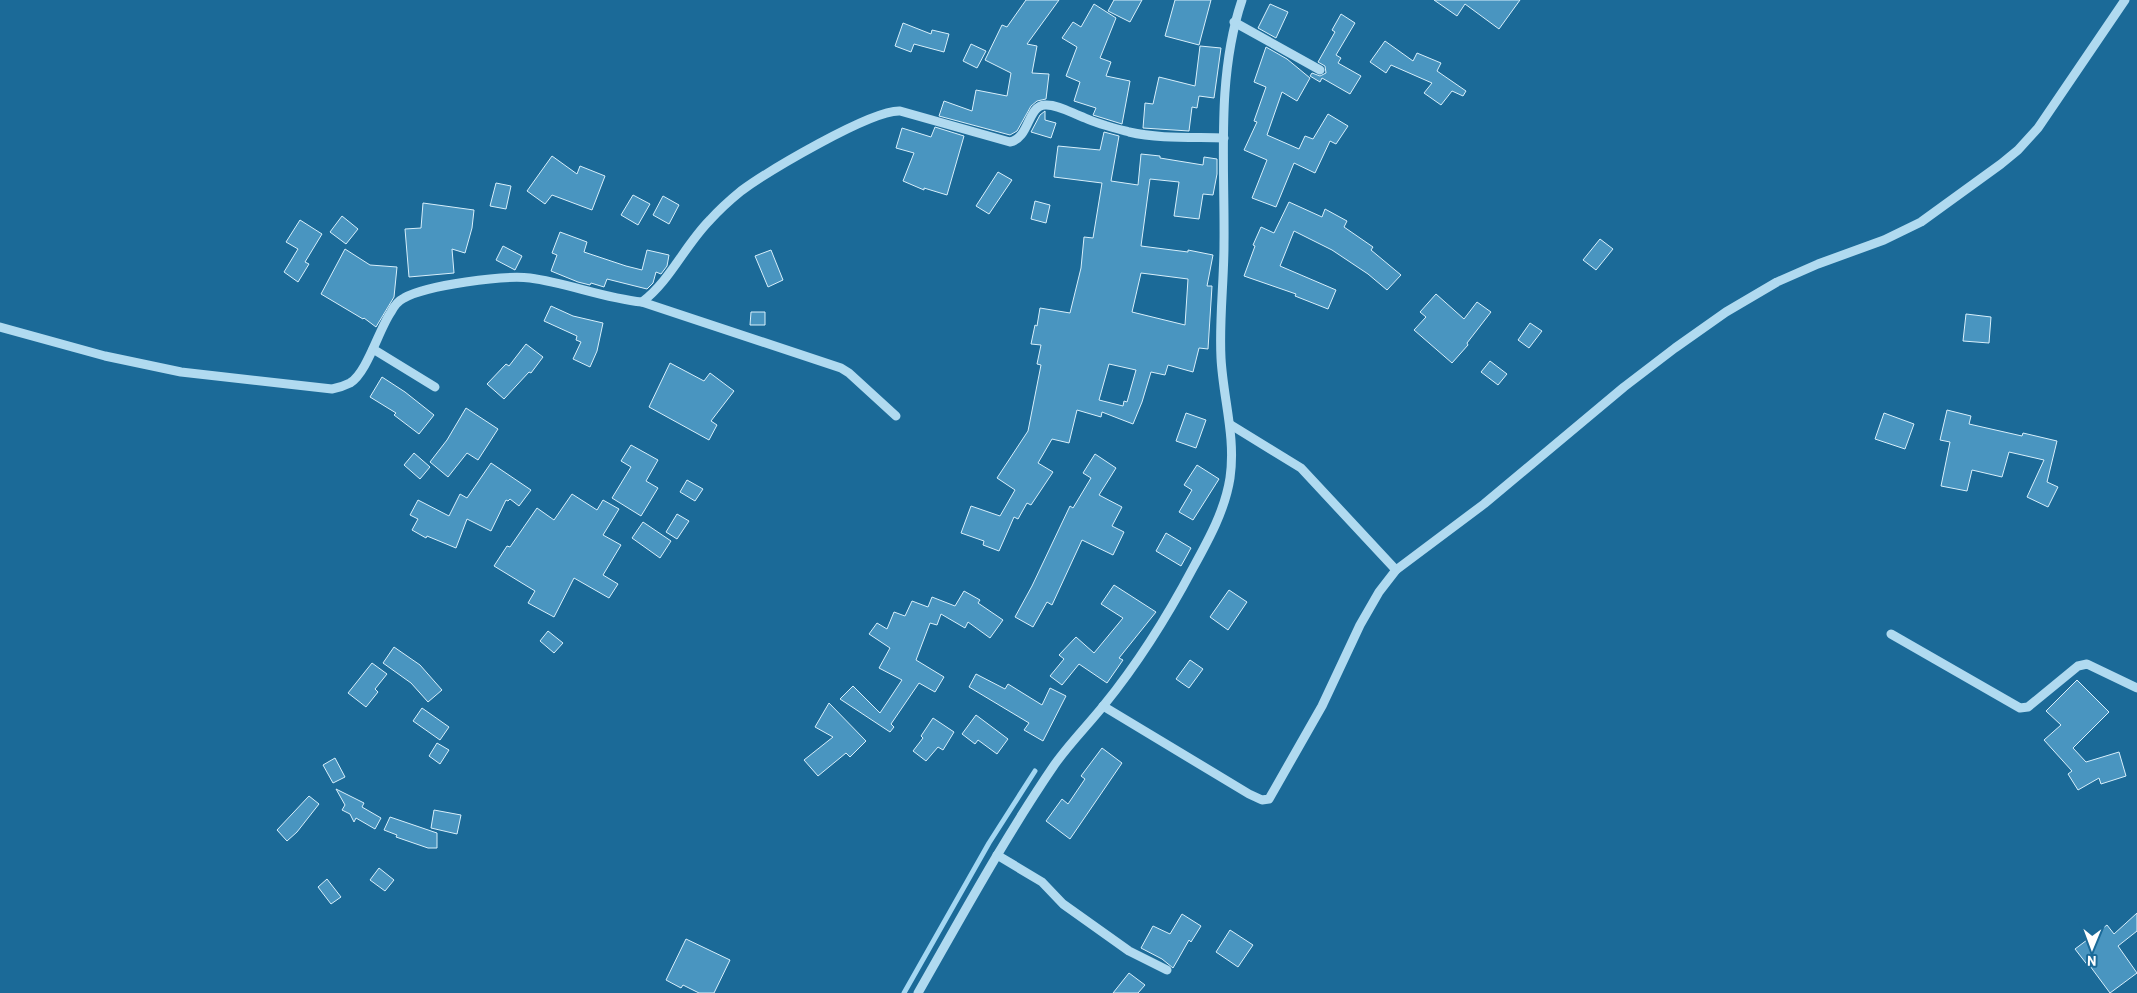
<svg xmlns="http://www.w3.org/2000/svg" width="2137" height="993" font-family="Barlow,sans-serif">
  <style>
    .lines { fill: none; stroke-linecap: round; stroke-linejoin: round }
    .stream { stroke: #a4d7f2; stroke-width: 5 }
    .building { fill: #4995c0; stroke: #d7effb; fill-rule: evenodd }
    .minor { stroke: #b0daf0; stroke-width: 9 }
  </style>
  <rect width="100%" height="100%" fill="#1b6a98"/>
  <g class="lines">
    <!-- stream -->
    <polyline class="stream" points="904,993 989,843 1035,771"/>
  </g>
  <!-- building -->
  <g class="building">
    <polygon points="1026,0 1059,0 1027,44 1037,46 1032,73 1049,74 1046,99 1037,101 1031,106 1017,131 1010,135 939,116 944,101 972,111 976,90 1007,96 1011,73 985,60 1002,25 1007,27"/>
    <polygon points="1114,0 1142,0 1130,22 1108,11"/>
    <polygon points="1175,0 1211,0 1199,45 1165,36"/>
    <polygon points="1434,0 1520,0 1499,29 1465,4 1457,16"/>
    <polygon points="1094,4 1116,18 1100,58 1111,62 1106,76 1130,81 1122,124 1093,115 1096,108 1074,101 1080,82 1066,76 1077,47 1062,38 1073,22 1081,27"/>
    <polygon points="1270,4 1288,12 1276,38 1258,28"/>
    <polygon points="1341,14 1355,23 1336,55 1341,58 1338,63 1361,76 1350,94 1322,78 1320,82 1310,76 1312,73 1320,76 1326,73 1325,66 1318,62 1335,32 1332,30"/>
    <polygon points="903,23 931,34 932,30 949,34 944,52 914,44 911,52 895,46"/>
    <polygon points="1385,41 1413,61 1417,53 1441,63 1437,71 1466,91 1463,96 1452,91 1441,105 1424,93 1432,83 1391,65 1386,73 1370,62"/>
    <polygon points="971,44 986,51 977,68 963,61"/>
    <polygon points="1200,46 1221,48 1214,98 1199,96 1197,108 1192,107 1189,131 1143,128 1145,103 1153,104 1159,77 1195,86"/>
    <polygon points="1266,47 1287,59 1310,78 1297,101 1282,92 1267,135 1299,149 1305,136 1313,139 1328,114 1348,126 1336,144 1330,141 1315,173 1294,163 1276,207 1252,198 1267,160 1244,150 1257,122 1254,121 1266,87 1254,82"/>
    <polygon points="1045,111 1045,120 1056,123 1051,138 1031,132 1040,115"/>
    <polygon points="935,127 964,136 947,195 924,188 924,190 903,181 914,153 896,148 902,128 931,137"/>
    <path d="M1104 132 1119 136 1111 181 1138 185 1141 154 1160 156V158L1203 165 1204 157 1217 159V174L1213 195 1203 194 1199 219 1174 216 1179 182 1150 179 1141 246 1188 252V250L1213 255 1207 286H1212L1208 349 1199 348 1193 372 1168 365 1165 375 1151 372 1142 402 1133 424 1102 412 1101 417 1077 410 1069 443 1052 439 1038 463 1053 472 1031 505 1027 503 1018 519 1014 517 999 551 983 545 984 541 961 533 971 506 1000 516 1015 490 997 478 1028 431 1041 365 1037 364 1041 345 1031 344 1035 325 1037 326 1040 308 1070 313 1081 268 1084 237 1093 238 1102 183 1054 177 1058 146 1100 150ZM1141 273 1188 279 1185 325 1132 312ZM1109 364 1136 370 1127 402 1124 401 1123 406 1099 400Z"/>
    <polygon points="552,156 577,174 580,166 605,176 592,210 552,195 545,204 527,191"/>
    <polygon points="998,172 1012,180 989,214 976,206"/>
    <polygon points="496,183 511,186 506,209 490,206"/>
    <polygon points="633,195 650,204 638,225 621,215"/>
    <polygon points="663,196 679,205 669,224 653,215"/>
    <polygon points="1035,201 1050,205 1046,223 1031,219"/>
    <polygon points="1289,202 1322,217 1325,209 1347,221 1344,227 1373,247 1371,250 1401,275 1387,290 1368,274 1332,250 1294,231 1280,266 1336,290 1328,309 1295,296 1296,294 1244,276 1255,246 1253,245 1261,227 1274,233"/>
    <polygon points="423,203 474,210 472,228 465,253 452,249 454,273 409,277 405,229 421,228"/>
    <polygon points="342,216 358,229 346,244 330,232"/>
    <polygon points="300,220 322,234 305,262 309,264 298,282 284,272 298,249 286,242"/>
    <polygon points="560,232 587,242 584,252 626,266 642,270 647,250 669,255 667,266 661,274 656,272 653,283 647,289 607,279 604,287 591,283 590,285 578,282 551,271 557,255 552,253"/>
    <polygon points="1600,239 1613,249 1596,270 1583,260"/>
    <polygon points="503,246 522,256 515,270 496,260"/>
    <polygon points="345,249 370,265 397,267 394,297 376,327 364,318 363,319 321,294"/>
    <polygon points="771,250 783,280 768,287 755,256"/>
    <polygon points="1436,294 1464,319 1477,302 1491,312 1467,343 1468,345 1452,363 1414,330 1426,317 1420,312"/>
    <polygon points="551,306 573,316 603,323 597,351 590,367 573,359 581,342 576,340 577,336 544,321"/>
    <polygon points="751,312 765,312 765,325 750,325"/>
    <polygon points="1966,314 1991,317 1989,343 1963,341"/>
    <polygon points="1530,323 1542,331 1529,348 1518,340"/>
    <polygon points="526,344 543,357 531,373 529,372 504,399 487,384 506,364 509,366"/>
    <polygon points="1490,361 1507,374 1498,385 1481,372"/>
    <polygon points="670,363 704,381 710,373 734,391 711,421 717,425 709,440 649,407"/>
    <polygon points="382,377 405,392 434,415 419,434 394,415 396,413 370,397"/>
    <polygon points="466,408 498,429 478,460 467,453 448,477 430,462 447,440"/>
    <polygon points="1947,410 1971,416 1969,424 2022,436 2023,433 2057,441 2047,482 2058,487 2048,507 2027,497 2044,460 2009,452 2002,477 1972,470 1967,491 1941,486 1950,442 1940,440"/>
    <polygon points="1186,413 1206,420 1196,448 1176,441"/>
    <polygon points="1884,413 1914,424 1905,449 1875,439"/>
    <polygon points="631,445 658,460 646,481 658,488 641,516 612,498 631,467 621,461"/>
    <polygon points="414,453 430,467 420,479 404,465"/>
    <polygon points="1095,454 1116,468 1099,495 1122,507 1112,526 1124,532 1113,555 1082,540 1052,605 1047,602 1033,627 1015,617 1032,586 1070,506 1073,508 1091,478 1083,473"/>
    <polygon points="491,463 531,490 519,506 510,499 508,501 506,500 491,531 467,519 456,548 427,536 426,538 412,530 418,519 410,515 418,500 449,516 460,494 467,498"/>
    <polygon points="1197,465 1219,479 1193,520 1179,512 1192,490 1184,485"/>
    <polygon points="687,480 703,489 695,501 680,492"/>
    <polygon points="572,494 597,510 603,500 619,509 603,535 621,545 603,575 618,584 609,598 574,578 554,617 528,603 535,591 494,566 507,546 510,547 537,508 554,520"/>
    <polygon points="677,514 689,521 677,539 666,532"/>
    <polygon points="643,522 671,541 660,558 632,538"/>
    <polygon points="1166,533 1191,548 1181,566 1156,551"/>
    <polygon points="1114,585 1156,612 1119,658 1123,660 1107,683 1079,664 1062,685 1050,676 1064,659 1059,655 1076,637 1094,653 1123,618 1101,604"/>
    <polygon points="1229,590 1247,602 1228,630 1210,617"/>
    <polygon points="964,591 980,600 978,603 1003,620 990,638 968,622 965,628 941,614 937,625 930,623 916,660 944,677 935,692 919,683 891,724 894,727 890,732 840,699 853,686 880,713 902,680 879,668 890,648 869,634 877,623 887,629 894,612 905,616 912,601 928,607 932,597 955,606"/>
    <polygon points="548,631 563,643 554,653 540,641"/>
    <polygon points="394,647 420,665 442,690 428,702 411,683 383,663"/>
    <polygon points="1190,660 1203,669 1189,688 1176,679"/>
    <polygon points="372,663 387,674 375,689 378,692 366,707 348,693"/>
    <polygon points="976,674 1005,689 1008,684 1042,705 1050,688 1066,696 1043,741 1024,730 1029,723 969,687"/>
    <polygon points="2077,680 2109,712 2073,748 2086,762 2119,752 2126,776 2101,784 2099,778 2078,790 2068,774 2072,771 2044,740 2061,725 2046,711"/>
    <polygon points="829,703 866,741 850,757 846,753 818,776 804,760 833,737 815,727"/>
    <polygon points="422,708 449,727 440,740 413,721"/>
    <polygon points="976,715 1008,739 997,754 978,740 975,744 962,734"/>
    <polygon points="933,718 954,732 943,750 938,747 926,761 913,751 923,738 921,736"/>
    <polygon points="437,743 449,750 440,764 429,756"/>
    <polygon points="1102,748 1122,763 1070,839 1046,821 1062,799 1068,804 1085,779 1081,776"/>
    <polygon points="335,758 345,777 333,783 323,765"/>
    <polygon points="336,789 364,803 362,807 381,818 375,829 356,818 354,822 350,814 342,810 345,805"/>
    <polygon points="309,796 319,804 297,832 287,841 277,830"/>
    <polygon points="434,810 461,815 457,834 431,828"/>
    <polygon points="390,817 437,833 437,848 428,848 396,837 397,835 384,830"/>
    <polygon points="379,868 394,880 385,891 370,880"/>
    <polygon points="327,879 341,897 331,904 318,887"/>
    <polygon points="2137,913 2137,931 2118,946 2137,973 2110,993 2090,966 2089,967 2075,949 2107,925 2114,934"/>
    <polygon points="1182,914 1201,926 1191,942 1189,940 1173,968 1162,959 1141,948 1153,926 1170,934"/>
    <polygon points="1230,930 1253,945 1238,967 1216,952"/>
    <polygon points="686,939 730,960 714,993 699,993 683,985 681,988 666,980"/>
    <polygon points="1129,973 1145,985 1138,993 1113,993"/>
  </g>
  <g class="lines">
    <!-- minor -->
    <g class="minor">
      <polyline points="1234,22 1320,70"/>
      <polyline points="642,302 841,368 849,373 896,416"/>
      <path d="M0 327 105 356 181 372 332 389C338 388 344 386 350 383 367 373 379 329 391 312 394 306 398 301 404 298 427 285 504 275 530 278 568 283 603 298 642 302 670 281 685 245 710 220 719 210 730 200 741 191 767 172 870 110 900 111L1010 142C1030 138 1027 106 1045 105 1058 104 1073 114 1085 118 1098 124 1114 128 1129 132 1159 139 1193 137 1224 138"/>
      <polyline points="373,349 435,387"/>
      <polyline points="1231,425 1301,468 1396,570"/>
      <polyline points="1891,634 2020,708 2028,707 2078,666 2087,664 2137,688"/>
      <polyline points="1103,706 1249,794 1262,800 1269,799 1322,706 1360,625 1379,592 1396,570 1484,504 1624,387 1675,348 1726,312 1777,282 1818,264 1884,240 1921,222 2001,164 2018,150 2038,128 2125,0"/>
      <polyline points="997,855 1042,882 1063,904 1129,951 1167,970"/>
      <path d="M918 993C962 916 1005 837 1055 764 1070 743 1088 725 1104 705 1139 662 1167 617 1193 568 1209 539 1225 510 1230 478 1236 437 1223 398 1221 358 1219 320 1224 282 1224 244 1225 163 1216 77 1242 0"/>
    </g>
  </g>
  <!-- north arrow -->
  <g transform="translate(2092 948) rotate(181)" stroke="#1b6a98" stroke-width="4" paint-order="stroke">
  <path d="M0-4L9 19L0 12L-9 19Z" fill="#ffffff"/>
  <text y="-8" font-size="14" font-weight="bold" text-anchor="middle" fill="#ffffff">N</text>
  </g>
</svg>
